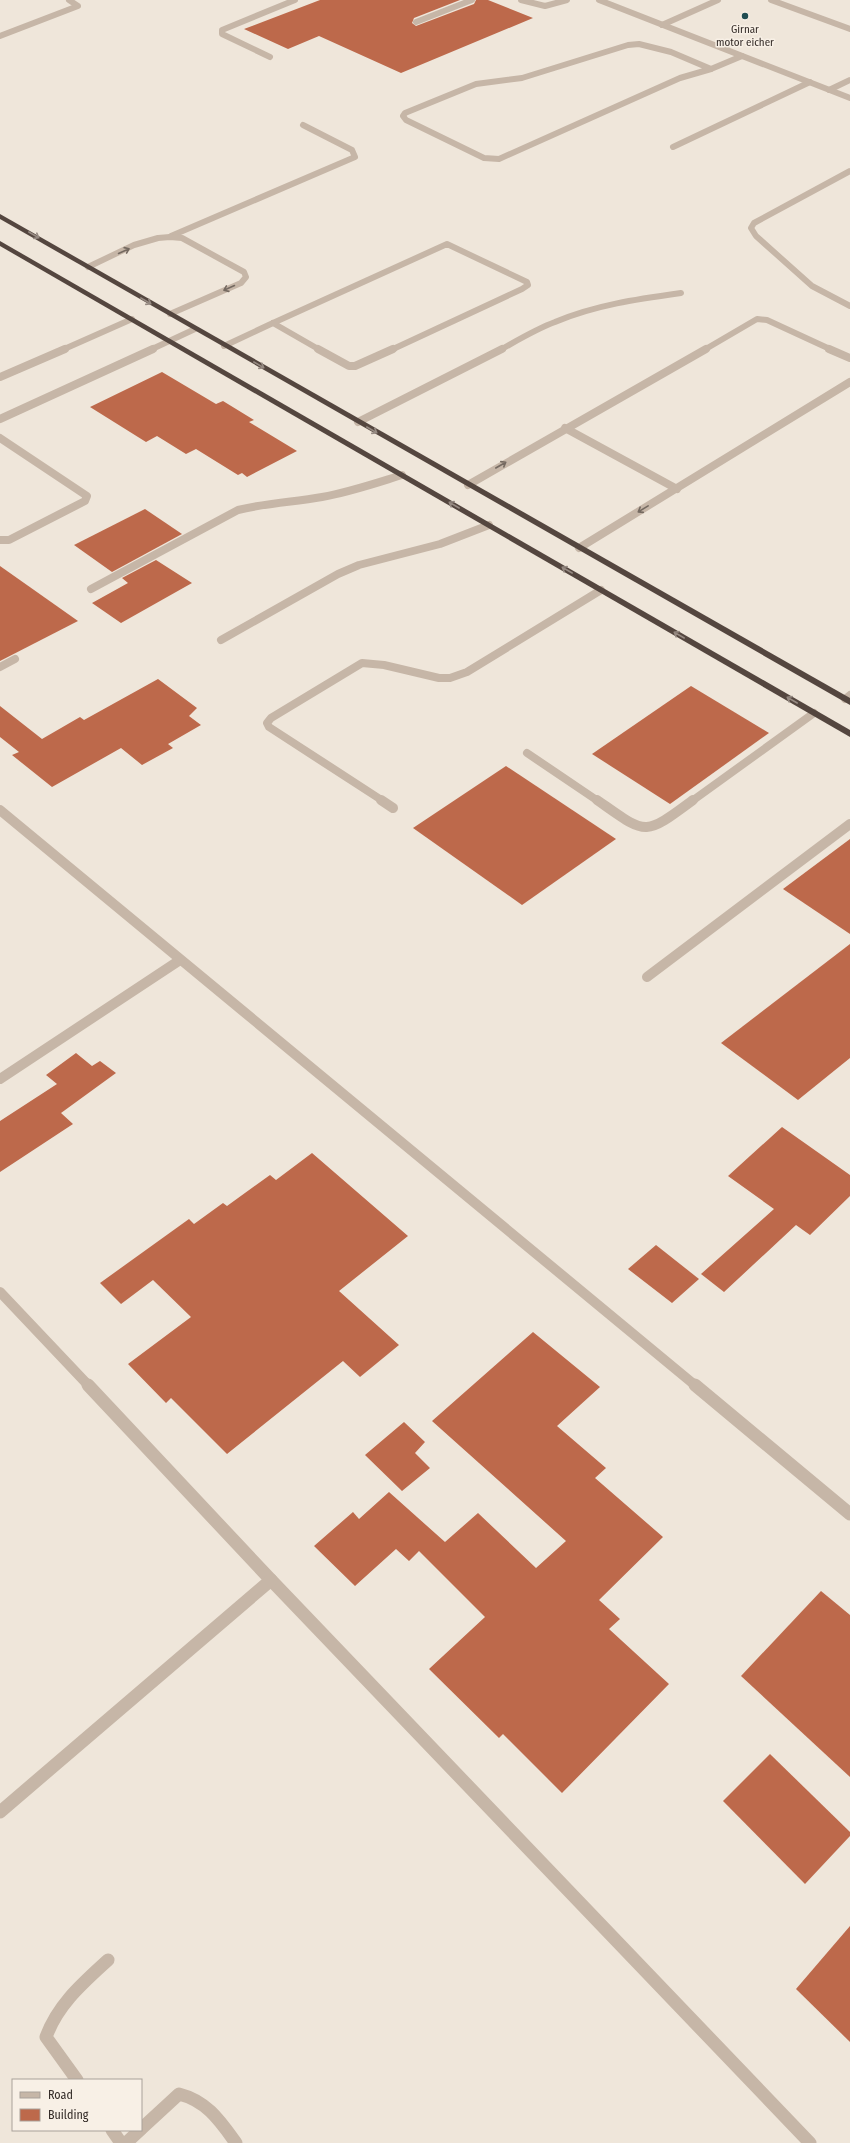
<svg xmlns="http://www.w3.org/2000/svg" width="850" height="2143" font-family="'Fira Sans Condensed',sans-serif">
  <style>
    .building { fill: #bd694b }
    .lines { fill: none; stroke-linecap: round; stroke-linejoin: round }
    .minor-far3 { stroke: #c6b6a7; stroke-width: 6 }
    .minor-far2 { stroke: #c6b6a7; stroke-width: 8 }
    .minor-far1 { stroke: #c6b6a7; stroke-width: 10 }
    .minor { stroke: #c6b6a7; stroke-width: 13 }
    .highway { fill: #54463f; fill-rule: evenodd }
    .oneway { stroke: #968a82 }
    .oneway2 { stroke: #756a61 }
    .poi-dot { fill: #204d52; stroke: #f8f0e6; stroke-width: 1.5 }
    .labels { text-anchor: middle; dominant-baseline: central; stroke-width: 3; stroke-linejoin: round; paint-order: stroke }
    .far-poi-label { font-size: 11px; fill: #332b27; stroke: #f8f0e6 }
  </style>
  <rect width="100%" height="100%" fill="#efe6da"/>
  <!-- building -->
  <g class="building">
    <polygon points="320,0 460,0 414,18 412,23 416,26 474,4 476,0 488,0 533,18 401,73 319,36 288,49 244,29"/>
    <polygon points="162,372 216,404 223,401 254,420 249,422 297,451 247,477 242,473 238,475 196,449 186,454 157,436 146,442 90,407"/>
    <polygon points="145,509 182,534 112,572 74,545"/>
    <polygon points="156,560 192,583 121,623 92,603 128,583 122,578"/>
    <polygon points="0,566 78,621 0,661"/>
    <polygon points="158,679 197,708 189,716 201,725 168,744 173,748 142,765 121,748 52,787 12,755 19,752 0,737 0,706 42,739 80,717 84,720"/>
    <polygon points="691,686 769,733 670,804 592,754"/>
    <polygon points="506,766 616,839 522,905 413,828"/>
    <polygon points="850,839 850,934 783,889"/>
    <polygon points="850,944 850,1058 798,1100 721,1043"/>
    <polygon points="76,1053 92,1066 100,1061 116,1073 61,1113 73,1124 0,1172 0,1121 57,1084 46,1075"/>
    <polygon points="782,1127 850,1175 850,1196 810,1235 796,1225 724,1292 701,1274 774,1209 728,1176"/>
    <polygon points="312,1153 408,1236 339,1291 399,1345 360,1377 343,1361 227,1454 171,1398 166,1403 128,1364 191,1317 153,1280 121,1304 100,1283 189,1219 194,1224 223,1203 227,1206 270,1175 276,1180"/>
    <polygon points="656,1245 699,1279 672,1303 628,1269"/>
    <polygon points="533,1332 600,1387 557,1426 606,1468 595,1478 663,1537 599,1600 620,1619 609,1629 669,1684 562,1793 503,1734 499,1738 429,1669 485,1617 419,1551 409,1561 396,1549 355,1586 314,1546 353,1512 359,1519 389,1492 445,1542 478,1513 536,1568 566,1541 432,1421"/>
    <polygon points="404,1422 425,1442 415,1453 430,1468 402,1491 365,1455"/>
    <polygon points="821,1591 850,1615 850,1777 741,1676"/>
    <polygon points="770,1754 850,1832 850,1836 805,1884 723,1801"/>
    <polygon points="850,1926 850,2042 796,1989"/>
  </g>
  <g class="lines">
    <!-- minor-far3 -->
    <g class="minor-far3">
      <polyline points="521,0 545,6 567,0"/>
      <polyline points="599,0 850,98"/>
      <polyline points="771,0 850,29"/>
      <polyline points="416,22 472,0"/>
      <polyline points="662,25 718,0"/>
      <polyline points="0,36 78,6 69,0"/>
      <polygon points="639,44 671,52 711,69 680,78 499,159 484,158 406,120 403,116 405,113 476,84 522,78 628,45"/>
      <polyline points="270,57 222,34 222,30 295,0"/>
      <polyline points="711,69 742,56"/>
      <polyline points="829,90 850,80"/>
      <polyline points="673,147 810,82"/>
      <polyline points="850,171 754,223 751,228 756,236 812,286 850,306"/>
      <polyline points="171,236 355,157 352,150 303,125"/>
      <polyline points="88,267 134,245 158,238 170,237 182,238 244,272 246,277 241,283 170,314"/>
      <polyline points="273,323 320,350"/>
      <polyline points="273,323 447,244 527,282 528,285 522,289 391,350"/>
      <polyline points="224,346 273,323"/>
      <polyline points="62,350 132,319"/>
      <polyline points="150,350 195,329"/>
      <path d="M500 350C518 340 536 329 555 322 595 305 638 299 681 293"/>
      <polyline points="704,350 757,319 767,320 832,350"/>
    </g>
    <!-- minor-far2 -->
    <g class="minor-far2">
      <polyline points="318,349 349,366 355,366 393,349"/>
      <polyline points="829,349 850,358"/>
      <polyline points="0,377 65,349"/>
      <polyline points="0,419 153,349"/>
      <polyline points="358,422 502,349"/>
      <polyline points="565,428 677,489"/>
      <polyline points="0,438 87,496 85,501 9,540 0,540"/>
      <polyline points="468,485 706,349"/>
      <polyline points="579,548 850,382"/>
      <path d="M91 589 238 510C266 503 294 502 322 497 350 492 376 483 402 475"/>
      <polyline points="221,640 338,574 359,565 440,544 489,525"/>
      <polyline points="0,667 15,659"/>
      <polyline points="845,699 850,695"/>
      <polyline points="527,753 598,801"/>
      <polyline points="383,801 269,727 267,723 271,718 362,663 384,665 439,678 450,678 467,672 601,590"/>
      <polyline points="692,801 814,713"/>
    </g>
    <!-- minor-far1 -->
    <g class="minor-far1">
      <polyline points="381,800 393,808"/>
      <path d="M597 800C647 835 643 837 693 800"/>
      <polyline points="0,810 696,1386"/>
      <polyline points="647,977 850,824"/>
      <polyline points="0,1079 180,960"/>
      <polyline points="0,1292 89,1386"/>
    </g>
    <!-- minor -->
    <g class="minor">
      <polyline points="88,1385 271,1580 810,2143"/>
      <polyline points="695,1385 850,1514"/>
      <polyline points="0,1812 271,1580"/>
      <path d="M77 2080 46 2037C58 2004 83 1983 108 1960"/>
      <path d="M141 2129 179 2094C207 2101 220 2121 236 2143"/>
      <polyline points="112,2130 121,2143"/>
      <polyline points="126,2143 140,2130"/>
    </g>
    <!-- highway -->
    <g class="highway">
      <polygon points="0,214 850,698 850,705 0,219"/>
      <polygon points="0,241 850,730 850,737 0,246"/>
    </g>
  </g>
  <!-- one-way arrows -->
  <defs><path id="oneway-shaft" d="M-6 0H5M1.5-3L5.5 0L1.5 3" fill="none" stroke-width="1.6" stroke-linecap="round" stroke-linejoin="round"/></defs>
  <g class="oneway">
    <use href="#oneway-shaft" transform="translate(34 235) rotate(30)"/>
    <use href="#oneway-shaft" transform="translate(146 301) rotate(30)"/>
    <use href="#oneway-shaft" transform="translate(259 365) rotate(30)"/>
    <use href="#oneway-shaft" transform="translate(372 430) rotate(30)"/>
    <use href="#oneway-shaft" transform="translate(454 505) rotate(-150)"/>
    <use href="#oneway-shaft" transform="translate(567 570) rotate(-150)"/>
    <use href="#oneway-shaft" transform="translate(679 635) rotate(-150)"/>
    <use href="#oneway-shaft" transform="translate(792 700) rotate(-150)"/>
  </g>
  <g class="oneway2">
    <use href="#oneway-shaft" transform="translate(124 251) rotate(-24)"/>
    <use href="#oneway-shaft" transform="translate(229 288) rotate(156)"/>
    <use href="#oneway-shaft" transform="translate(501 465) rotate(-30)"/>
    <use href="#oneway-shaft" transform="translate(643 509) rotate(149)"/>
  </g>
  <!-- markers -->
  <circle class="poi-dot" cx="745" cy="16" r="4"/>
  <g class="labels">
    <!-- far-poi labels -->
    <g class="far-poi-label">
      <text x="745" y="29">Girnar<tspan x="745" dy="13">motor eicher</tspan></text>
    </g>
  </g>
  <!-- legend -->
  <rect x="12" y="2079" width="130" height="52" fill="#f8f0e6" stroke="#a9a19a"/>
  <rect x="20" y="2092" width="20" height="6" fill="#c6b6a7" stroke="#a9a19a"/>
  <text x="48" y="2099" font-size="12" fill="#332b27">Road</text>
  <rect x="20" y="2109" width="20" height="12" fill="#bd694b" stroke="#a9a19a"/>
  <text x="48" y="2119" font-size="12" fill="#332b27">Building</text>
</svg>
